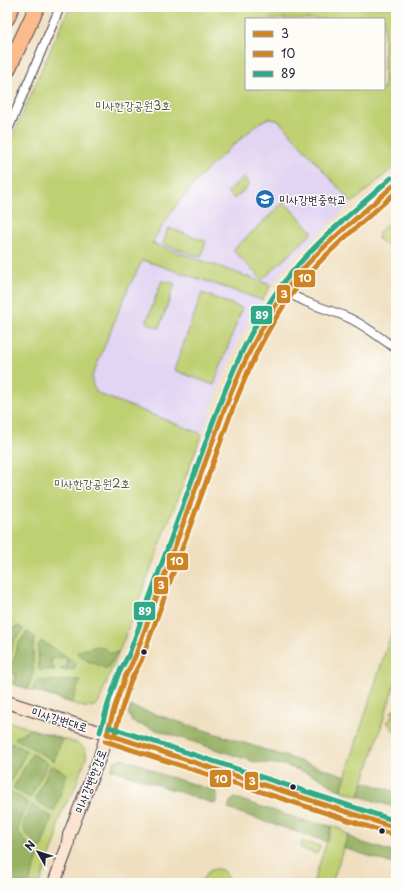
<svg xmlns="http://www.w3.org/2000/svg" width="403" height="890" font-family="'Playpen Sans','Poor Story',sans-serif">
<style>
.built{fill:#e2d4f3}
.green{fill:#bfd073;stroke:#707957;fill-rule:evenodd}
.forest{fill:#97b265;stroke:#5c6a50}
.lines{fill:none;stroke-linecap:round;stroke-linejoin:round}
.street-casing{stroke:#413e4f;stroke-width:10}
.secondary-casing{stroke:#413e4f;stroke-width:14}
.highway-casing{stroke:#413e4f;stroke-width:17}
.street{stroke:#fff;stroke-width:8}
.secondary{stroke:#fde4d1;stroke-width:12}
.highway{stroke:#fbbb8c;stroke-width:15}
.bus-1-casing{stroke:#fdfcf7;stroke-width:8}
.bus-2-casing{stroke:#fdfcf7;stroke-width:8}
.bus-3-casing{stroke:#fdfcf7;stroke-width:8}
.bus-1{stroke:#ce8422;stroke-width:5}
.bus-2{stroke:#ce8422;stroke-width:5}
.bus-3{stroke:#30aa86;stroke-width:5}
.bus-dot{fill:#22223b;stroke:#fdfcf7;stroke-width:1.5}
.labels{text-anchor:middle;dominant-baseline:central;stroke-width:3;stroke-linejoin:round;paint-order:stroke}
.park-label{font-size:12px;fill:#51564c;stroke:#fdfcf7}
.poi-label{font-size:12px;fill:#22223b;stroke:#fdfcf7;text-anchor:start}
.street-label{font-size:12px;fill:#22223b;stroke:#fdfcf7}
.line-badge{stroke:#fdfcf7;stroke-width:1.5}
.badge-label{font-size:11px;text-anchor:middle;font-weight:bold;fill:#fff}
</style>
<rect width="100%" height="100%" fill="#fdfcf7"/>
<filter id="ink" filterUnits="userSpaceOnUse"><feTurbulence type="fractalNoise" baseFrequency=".025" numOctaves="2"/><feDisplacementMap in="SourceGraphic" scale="8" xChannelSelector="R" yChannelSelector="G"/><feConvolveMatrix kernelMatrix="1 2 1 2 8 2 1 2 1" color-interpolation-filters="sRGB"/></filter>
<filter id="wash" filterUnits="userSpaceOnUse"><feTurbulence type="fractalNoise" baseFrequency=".012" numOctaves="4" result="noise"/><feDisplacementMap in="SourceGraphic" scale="16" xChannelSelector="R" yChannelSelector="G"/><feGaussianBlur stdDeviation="0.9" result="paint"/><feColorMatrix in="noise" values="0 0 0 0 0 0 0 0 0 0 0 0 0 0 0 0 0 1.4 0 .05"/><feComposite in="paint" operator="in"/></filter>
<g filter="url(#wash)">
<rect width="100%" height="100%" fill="#efdfbf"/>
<!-- built -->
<g class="built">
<polygon points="269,118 279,121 352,203 305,247 289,264 271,285 152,243 167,219 185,195 205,172 259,123"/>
<polygon points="142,260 262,300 236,344 202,434 99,394 96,391 93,386 92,377 128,288"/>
</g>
<!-- green -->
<g class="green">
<path d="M 70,7 L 396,7 L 396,165 L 352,203 L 279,121 L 269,118 L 259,123 C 241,139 222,154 206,171 C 184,192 167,218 152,243 L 271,285 L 262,300 L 143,260 L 128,288 L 92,377 C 92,385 94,389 99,394 L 202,434 L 121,647 L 110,673 L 99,702 L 94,706 L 87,708 L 7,682 L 7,149 L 53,44 ZM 246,19 L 384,19 L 384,89 L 246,89 Z"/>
<polygon points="244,177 250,185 234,199 227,192"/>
<polygon points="284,202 313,232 262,280 233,250"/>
<path d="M 396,216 L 396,230 C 392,234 391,240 387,244 C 383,244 381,242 378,239 L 379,232 Z"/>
<polygon points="168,228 206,241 201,257 163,244"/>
<polygon points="162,280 175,284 159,328 146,323"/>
<polygon points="202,293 242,308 214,385 174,370"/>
<polygon points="396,618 396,680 359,796 341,790"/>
<polygon points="396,710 396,731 394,731 387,722 391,718 392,711"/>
<path d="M 7,721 L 79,744 C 85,748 87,751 86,758 L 72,795 L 65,805 L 58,822 L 57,837 L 40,883 L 7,883 Z"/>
<polygon points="332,826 340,829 348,835 332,883 313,883"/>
<polygon points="302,841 320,846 317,854 300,848"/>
<path d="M 216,869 C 225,869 227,875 229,883 L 199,883 L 210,870 Z"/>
</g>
<!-- forest -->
<g class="forest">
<path d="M 19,626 L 24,630 C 20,634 15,638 13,643 C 11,650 11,656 7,662 L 7,630 Z"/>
<polygon points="27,632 36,638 33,645 33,671 28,689 13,684 16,674 7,671 14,660 18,644"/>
<polygon points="41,641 76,663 74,669 61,670 61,668 67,667 66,657 54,658 54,659 51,659 51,667 53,667 53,668 55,668 55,670 39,670 38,647"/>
<polygon points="98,646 102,647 110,653 119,652 117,656 115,656 107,669 92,662 91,663 77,653 78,651"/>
<polygon points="80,680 72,703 33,690 36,682 39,681"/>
<polygon points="130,706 346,776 341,790 337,789 316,776 284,765 255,762 132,722 128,712"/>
<polygon points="30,729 62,739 54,761 15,738"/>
<polygon points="11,742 27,751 8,786 7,786 7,746"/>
<polygon points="32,754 48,763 30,798 13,788"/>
<polygon points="121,758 142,765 157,773 215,791 218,797 215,804 111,769 114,762"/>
<polygon points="51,765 67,774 54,812 35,800"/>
<polygon points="364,782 396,792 396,808 359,796"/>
<path d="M 11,792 L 29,803 C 25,810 19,819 18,827 C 17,836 33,848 39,854 L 29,883 L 17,883 L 7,872 L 7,848 L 11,843 L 7,840 L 7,799 Z"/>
<polygon points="235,798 308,822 332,826 327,842 228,809 230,802"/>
<path d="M 32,805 L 52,817 L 41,848 C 36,843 22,833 23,826 C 23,821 30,811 32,805 Z"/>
<polygon points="348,835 360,842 396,853 396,865 344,848"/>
</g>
</g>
<g filter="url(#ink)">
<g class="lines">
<defs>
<g id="street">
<polyline points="7,132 60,7"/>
<path d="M 286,291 C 306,305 327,308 349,318 C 366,326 381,338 396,349"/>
</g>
<g id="secondary">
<polyline points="7,702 341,811"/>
<polyline points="347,813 396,828"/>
<path d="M 54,883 L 67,848 L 69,835 L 99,759 L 125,677 L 135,657 C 160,588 185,519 210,450 C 228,401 244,351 274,308 C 284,293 295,278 307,265 C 334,236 367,210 396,183"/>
</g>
<g id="highway">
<polyline points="7,18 12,7"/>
<polyline points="7,71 37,7"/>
</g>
</defs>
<!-- street casing -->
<use href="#street" class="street-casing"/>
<!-- secondary casing -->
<use href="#secondary" class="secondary-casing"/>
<!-- highway casing -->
<use href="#highway" class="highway-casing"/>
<!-- street -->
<use href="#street" class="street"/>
<!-- secondary -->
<use href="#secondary" class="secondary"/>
<!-- highway -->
<use href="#highway" class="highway"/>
<defs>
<g id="bus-1">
<path d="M 107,734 L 115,706 L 125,677 L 135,657 L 223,413 C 243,362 266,312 302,270 C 330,238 365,212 396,183"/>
<polyline points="107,734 396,828"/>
</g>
<g id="bus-2">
<path d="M 114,736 L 122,708 L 131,680 L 142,659 L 230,416 C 250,363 273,312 311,271 C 337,242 368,218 396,192"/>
<polyline points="105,741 394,835"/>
</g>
<g id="bus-3">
<polyline points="109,727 396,821"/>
<path d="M 100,732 L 108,704 L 118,675 L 129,654 L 217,411 C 237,358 260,308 298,265 C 326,233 360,206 391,178"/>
</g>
</defs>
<!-- bus-1 casing -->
<use href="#bus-1" class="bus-1-casing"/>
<!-- bus-2 casing -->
<use href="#bus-2" class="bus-2-casing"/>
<!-- bus-3 casing -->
<use href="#bus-3" class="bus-3-casing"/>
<!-- bus-1 -->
<use href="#bus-1" class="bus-1"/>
<!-- bus-2 -->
<use href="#bus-2" class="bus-2"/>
<!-- bus-3 -->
<use href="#bus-3" class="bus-3"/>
</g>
</g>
<!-- icons -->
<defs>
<symbol id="school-disc" viewBox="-11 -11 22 22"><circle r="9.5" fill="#1f6fb2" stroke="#fdfcf7"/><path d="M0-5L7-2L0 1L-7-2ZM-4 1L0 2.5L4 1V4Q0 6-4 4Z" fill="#fff"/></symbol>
</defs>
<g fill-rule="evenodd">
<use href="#school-disc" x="254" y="188" width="22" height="22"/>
</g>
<!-- markers -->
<g class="bus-dot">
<circle cx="144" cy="652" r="3.5"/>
<circle cx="293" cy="787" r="3.5"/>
<circle cx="382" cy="831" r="3.5"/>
</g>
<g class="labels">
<!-- park labels -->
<g class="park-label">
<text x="133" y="105">미사한강공원3호</text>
<text x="92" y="483">미사한강공원2호</text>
</g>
<!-- poi labels -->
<g class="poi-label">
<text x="279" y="199">미사강변중학교</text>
</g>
<!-- street labels -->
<g class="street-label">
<text transform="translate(60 719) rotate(17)">미사강변대로</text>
<text transform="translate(90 781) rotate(-69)">미사강변한강로</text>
</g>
</g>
<g class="line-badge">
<rect x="293" y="269" width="23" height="19" rx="4" fill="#ce8422"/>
<rect x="276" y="284" width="15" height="20" rx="4" fill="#ce8422"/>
<rect x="250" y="305" width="23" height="20" rx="4" fill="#30aa86"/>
<rect x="166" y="552" width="23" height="19" rx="4" fill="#ce8422"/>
<rect x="153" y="576" width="16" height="19" rx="4" fill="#ce8422"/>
<rect x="133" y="601" width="23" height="20" rx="4" fill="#30aa86"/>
<rect x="209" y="769" width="23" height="19" rx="4" fill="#ce8422"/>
<rect x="244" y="771" width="15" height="20" rx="4" fill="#ce8422"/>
</g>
<g class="badge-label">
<text x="305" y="282">10</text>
<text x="284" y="298">3</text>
<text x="262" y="319">89</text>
<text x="177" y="565">10</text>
<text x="161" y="589">3</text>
<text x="145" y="615">89</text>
<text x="221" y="783">10</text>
<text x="252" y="785">3</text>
</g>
<!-- margin -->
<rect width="403" height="890" fill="none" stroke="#fdfcf7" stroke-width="24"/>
<!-- legend -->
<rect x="245" y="18" width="140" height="72" fill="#fdfcf7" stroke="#a5a5ac"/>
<rect x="253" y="31" width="20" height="6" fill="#ce8422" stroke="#a5a5ac"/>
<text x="281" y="38" font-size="12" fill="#22223b">3</text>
<rect x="253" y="51" width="20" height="6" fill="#ce8422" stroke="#a5a5ac"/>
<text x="281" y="58" font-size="12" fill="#22223b">10</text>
<rect x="253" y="71" width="20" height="6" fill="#30aa86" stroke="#a5a5ac"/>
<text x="281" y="78" font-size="12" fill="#22223b">89</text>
<!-- north arrow -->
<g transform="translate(38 852) rotate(309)" stroke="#fdfcf7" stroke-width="3" paint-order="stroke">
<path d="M0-3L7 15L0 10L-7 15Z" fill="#22223b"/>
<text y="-6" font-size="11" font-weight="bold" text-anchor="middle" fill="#22223b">N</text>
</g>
</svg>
